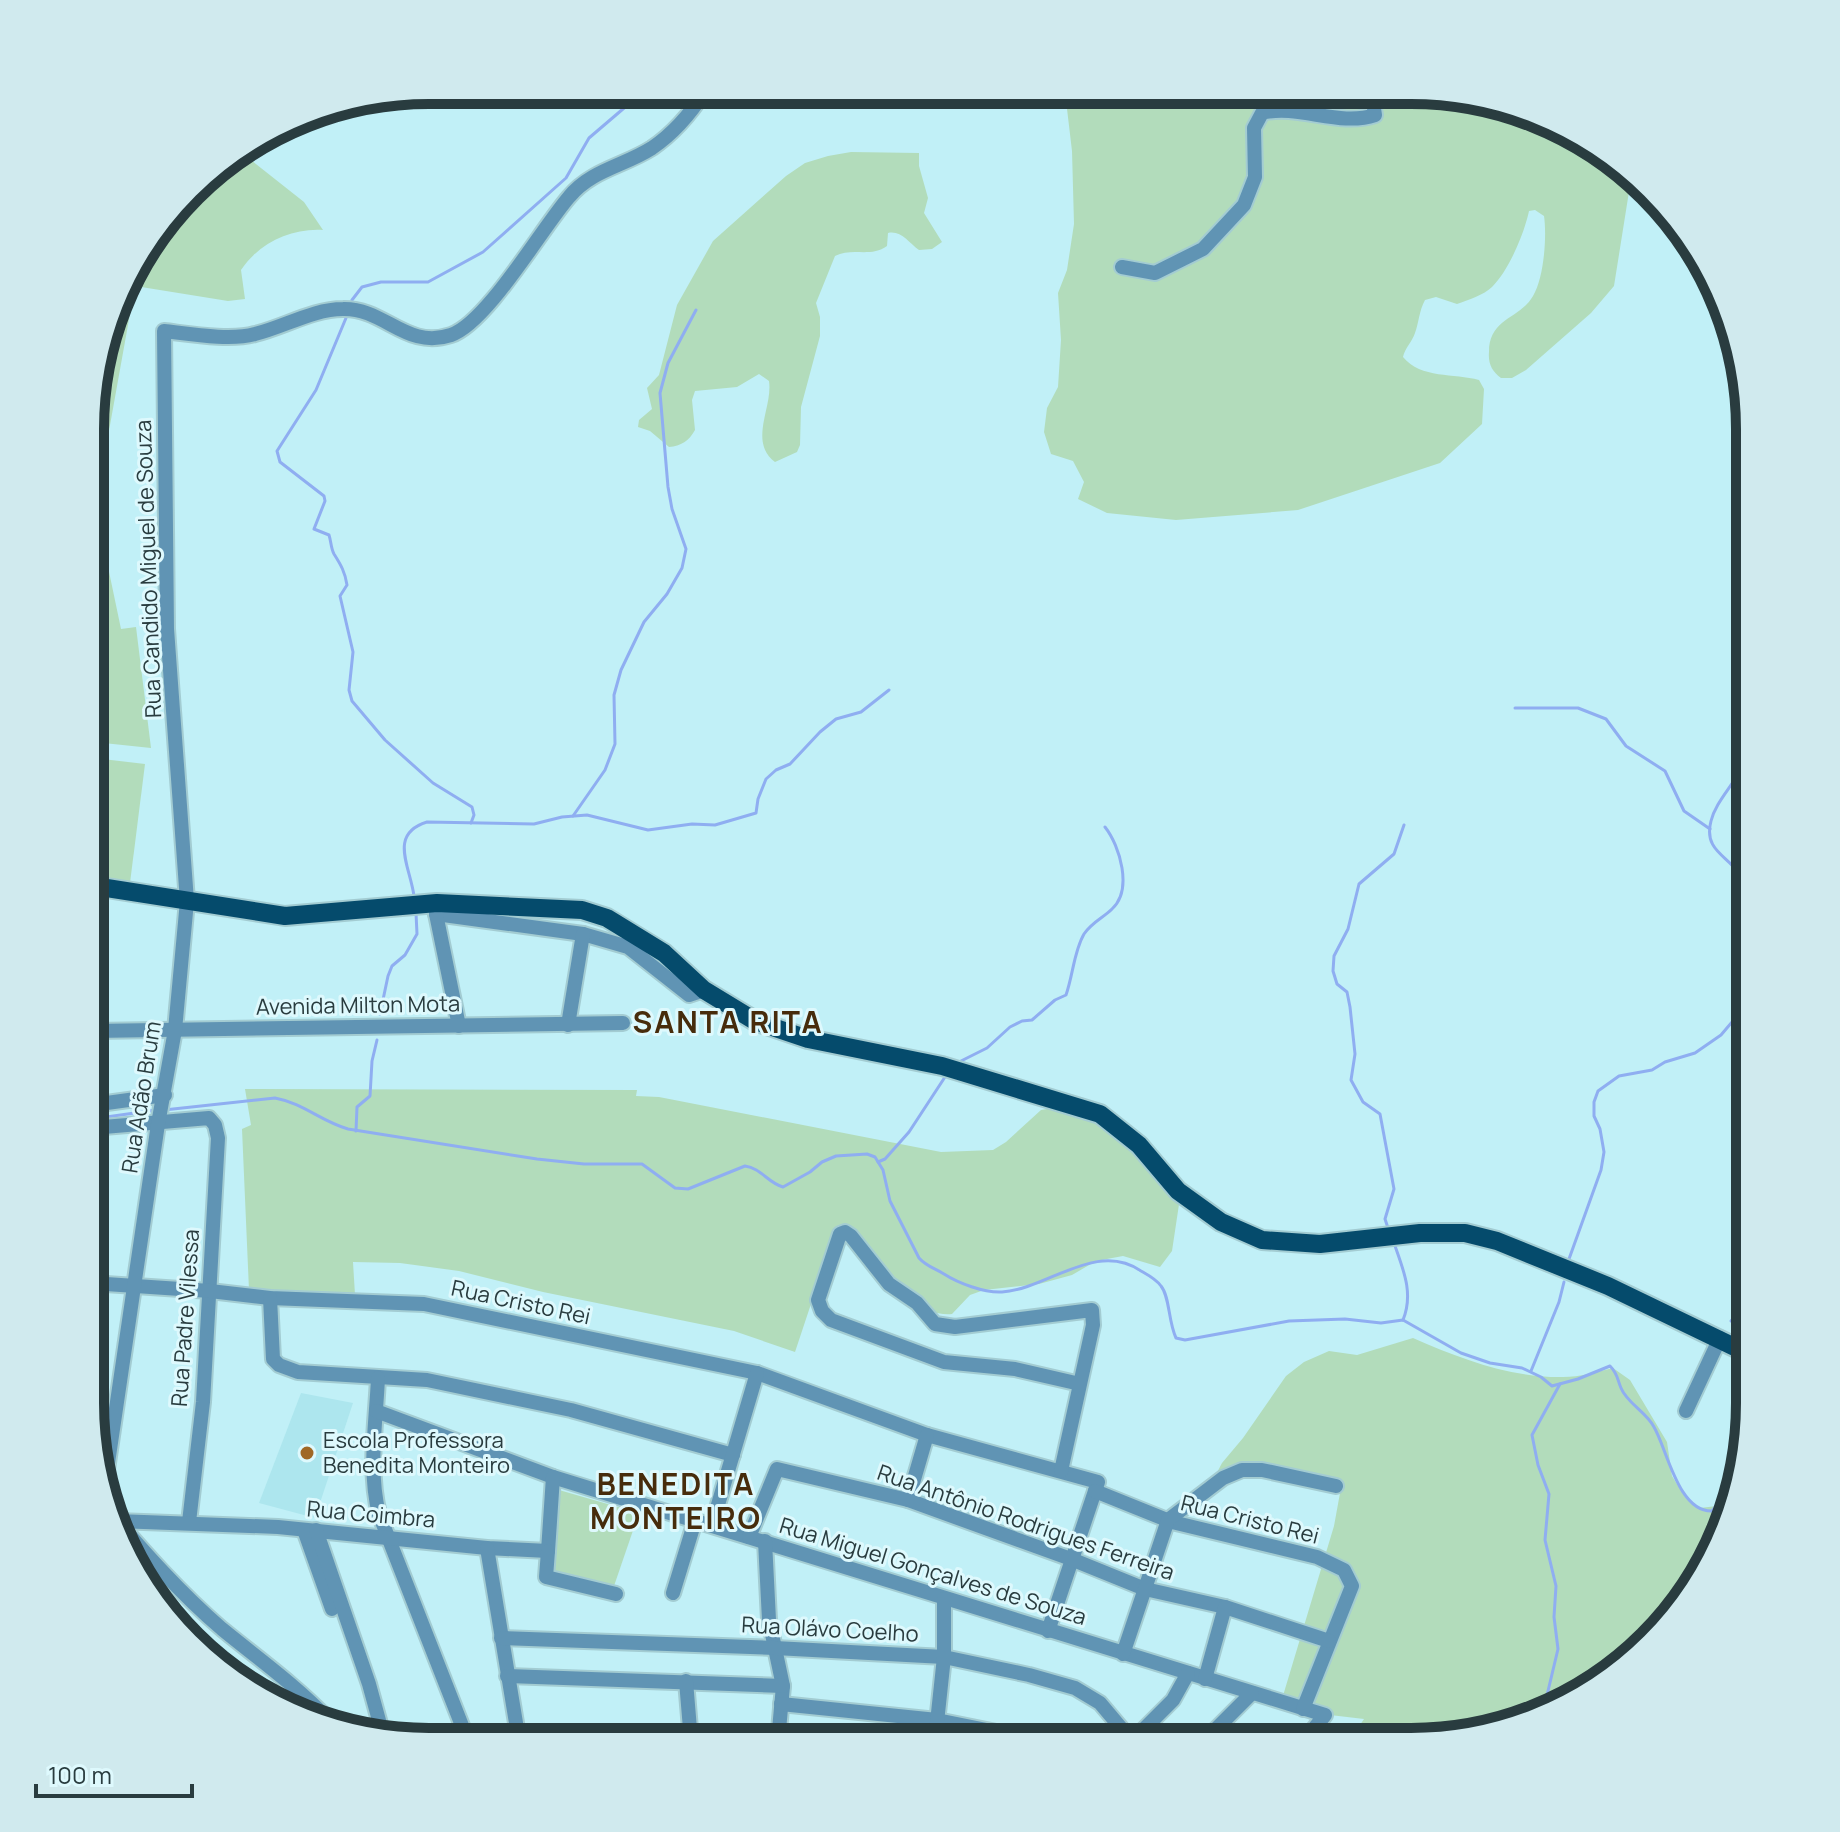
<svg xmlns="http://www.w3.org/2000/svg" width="1840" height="1832" font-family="Manrope,sans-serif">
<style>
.built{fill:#ade6ee}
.green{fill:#b2dcbb}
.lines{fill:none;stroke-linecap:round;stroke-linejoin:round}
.stream{stroke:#8faef1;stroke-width:3}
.minor-casing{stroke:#a3ccd2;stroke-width:18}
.major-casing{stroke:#a3ccd2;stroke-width:22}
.minor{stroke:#6094b4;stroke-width:14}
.major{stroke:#054b6c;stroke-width:18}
.poi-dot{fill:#a06825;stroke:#def9fd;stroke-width:3}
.labels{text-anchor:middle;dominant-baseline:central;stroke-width:6;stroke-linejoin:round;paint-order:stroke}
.street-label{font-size:22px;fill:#293c3f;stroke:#def9fd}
.poi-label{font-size:22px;fill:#293c3f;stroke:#def9fd;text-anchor:start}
.district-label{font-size:30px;font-weight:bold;letter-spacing:2px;fill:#472c0c;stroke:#def9fd}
.rim{fill:none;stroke:#293c3f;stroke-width:10}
</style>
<rect width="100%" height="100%" fill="#c1f0f7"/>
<!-- built -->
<polygon class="built" points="301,1393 353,1403 315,1518 259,1503"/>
<!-- green -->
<g class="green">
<path d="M 1065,92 L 1455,93 L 1581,136 L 1631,179 L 1614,286 L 1591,313 L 1526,370 L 1512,378 L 1501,378 C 1492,371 1488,364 1489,352 C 1489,318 1520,319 1533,296 C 1544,278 1547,236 1544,216 L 1535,210 L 1529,211 C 1524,234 1509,270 1492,287 C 1484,295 1468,300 1457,304 L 1436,297 L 1425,300 C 1419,311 1419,322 1415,333 C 1412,342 1405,348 1403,357 C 1421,379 1454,373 1479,380 L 1484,389 L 1482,424 L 1440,463 L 1298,510 L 1176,520 L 1107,513 L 1078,499 L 1084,482 L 1073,461 L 1051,454 L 1044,432 L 1047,408 L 1058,387 L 1061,340 L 1058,293 L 1067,270 L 1074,224 L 1072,151 Z"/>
<path d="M 851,152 L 919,153 L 919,166 L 928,198 L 924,213 L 942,242 L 932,249 L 919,250 C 909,243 901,230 888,233 L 887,246 C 871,258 852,247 835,256 L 816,303 L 820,317 L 820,336 L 801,407 L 800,445 L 797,452 L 775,462 C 748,441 773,408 769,381 L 759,374 L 737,387 L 695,391 L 692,400 L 695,430 C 689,441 681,446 669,447 L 650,431 L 638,427 L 639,420 L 652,409 L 647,388 L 659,375 L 677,305 L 713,241 L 786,176 L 805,163 L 828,156 Z"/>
<path d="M 242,153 L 304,202 L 323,230 C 291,228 259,243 241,270 L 245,299 L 228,301 L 135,286 L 96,503 L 96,363 L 136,259 L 206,174 Z"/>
<polygon points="96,519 98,519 121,629 136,627 151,748 94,742"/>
<polygon points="94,758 145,764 130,883 94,878"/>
<path d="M 245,1089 L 637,1090 L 636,1096 L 659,1097 L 941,1152 L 993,1150 L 1006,1142 L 1041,1110 L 1059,1107 L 1098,1118 L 1181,1191 L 1172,1251 L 1160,1267 L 1123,1256 L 1096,1261 L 1072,1275 L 1039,1284 L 984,1290 L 970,1295 L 952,1314 C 910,1318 871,1260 847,1230 L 818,1283 L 795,1352 L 734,1331 L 543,1292 L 459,1271 L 400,1263 L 353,1262 L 355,1295 L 249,1290 L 242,1129 L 251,1125 Z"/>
<path d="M 1413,1338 C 1461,1359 1511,1378 1563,1377 C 1580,1377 1597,1372 1613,1368 L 1630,1380 L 1667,1442 L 1672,1476 L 1685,1497 L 1700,1508 L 1725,1505 L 1705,1572 L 1617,1672 L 1521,1724 L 1433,1741 L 1349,1741 L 1364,1719 L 1279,1709 L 1334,1526 L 1342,1482 L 1250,1475 L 1213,1488 L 1211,1484 L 1222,1463 L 1243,1438 L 1286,1376 L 1304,1362 L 1329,1351 L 1357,1355 Z"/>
<polygon points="559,1490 639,1513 614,1586 552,1571"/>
</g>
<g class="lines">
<!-- stream -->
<g class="stream">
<polyline points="352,300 362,287 381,282 428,282 483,252 566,178 589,138 644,91"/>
<path d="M 346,318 L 316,390 L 277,451 L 280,462 L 324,496 L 325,501 L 314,529 L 329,535 C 331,541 331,549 334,554 C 341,565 345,572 347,585 L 340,596 L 353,652 L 349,690 L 352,701 L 385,740 L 433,783 L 472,807 L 474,815 L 471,823"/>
<path d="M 1749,697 C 1743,720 1750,744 1742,766 C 1734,785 1716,801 1711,821 C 1703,851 1729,856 1739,874 C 1744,885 1744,898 1749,910"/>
<polyline points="1515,708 1578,708 1606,719 1626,746 1665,771 1684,811 1710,829"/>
<polyline points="573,816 605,770 615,744 614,695 621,670 644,622 667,594 682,568 686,549 672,509 668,487 660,393 668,363 696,310"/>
<path d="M 414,896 C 410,866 388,834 427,822 L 534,824 L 562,817 L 587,815 L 648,830 L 692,824 L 715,825 L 756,813 L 758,799 L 766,779 L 776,770 L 790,764 L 820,732 L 836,719 L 861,712 L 889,690"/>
<polyline points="380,1014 388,976 392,966 405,955 417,934 416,913"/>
<path d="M 959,1062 L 987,1048 L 1010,1027 L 1022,1021 L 1032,1020 L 1055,1000 L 1066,995 C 1073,975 1074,951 1084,934 C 1092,922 1103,918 1112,909 C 1133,890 1120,846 1105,827"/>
<path d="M 164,1110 L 275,1098 C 303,1103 322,1122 348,1129 L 537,1159 L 584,1164 L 642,1164 L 675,1188 L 688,1189 L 745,1166 C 761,1168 768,1183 783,1187 L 810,1172 L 822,1162 L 836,1156 L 867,1154 L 875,1157 L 883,1170 L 890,1201 L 919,1258 C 926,1266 934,1268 944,1274 C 958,1283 984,1293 1002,1292 C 1048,1289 1096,1240 1141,1271 C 1148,1275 1156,1279 1161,1286 C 1170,1297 1168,1321 1176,1338 L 1185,1340 L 1289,1321 L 1345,1319 L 1381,1323 L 1403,1320 L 1461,1353 L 1490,1363 L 1522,1368 L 1541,1377 L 1552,1386 L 1578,1379 L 1610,1366 C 1618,1374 1617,1379 1621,1388 C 1627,1403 1646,1412 1654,1427 C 1667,1449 1678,1512 1712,1511 L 1730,1489"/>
<polyline points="92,1119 156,1110"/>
<polyline points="356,1131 357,1107 370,1096 372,1061 377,1040"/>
<polyline points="878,1162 885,1159 909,1132 945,1077"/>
<polyline points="1388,1228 1385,1219 1394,1189 1380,1114 1363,1102 1351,1080 1355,1054 1350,1007 1347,992 1337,984 1333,971 1334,956 1348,929 1359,884 1394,854 1404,825"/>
<path d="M 1394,1243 C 1403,1269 1414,1293 1403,1320"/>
<polyline points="1569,1259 1601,1170 1604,1152 1600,1129 1594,1116 1594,1102 1598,1091 1619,1076 1652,1070 1665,1062 1695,1053 1721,1035 1749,1002"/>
<polyline points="1731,1321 1749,1300"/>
<polyline points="1531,1371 1559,1302 1564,1282"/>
<polyline points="1543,1712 1558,1649 1554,1617 1556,1586 1545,1540 1549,1494 1538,1465 1532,1435 1560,1384"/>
</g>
<defs>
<g id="minor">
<path d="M 1122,267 L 1155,273 L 1203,249 L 1244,205 L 1255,177 L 1254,128 L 1262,113 C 1299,104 1339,127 1375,115 L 1373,102 L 1362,93"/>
<polyline points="437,903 436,914 583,934 628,947 689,995 704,990"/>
<polyline points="436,914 459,1026"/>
<polyline points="568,1025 583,934"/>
<polyline points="93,1031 623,1023"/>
<polyline points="92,1105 165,1095"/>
<polyline points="92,1128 209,1118 215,1125 218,1138 203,1402 189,1522"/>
<polyline points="91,1283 210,1291 270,1298 424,1304 757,1373 927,1435 1098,1482 1048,1631"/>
<polyline points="270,1298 273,1359 279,1365 298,1372 427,1380 571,1410 733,1455"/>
<path d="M 378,1378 C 376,1423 368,1470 379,1514 L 468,1741"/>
<polyline points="376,1411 553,1477 1325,1715 1304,1741"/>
<polyline points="1686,1411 1720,1338"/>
<polyline points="1061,1471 1093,1325 1092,1310 955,1327 935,1324 917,1303 889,1284 851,1236 845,1232 840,1234 818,1300 822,1311 831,1320 944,1362 1015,1369 1080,1384"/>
<path d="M 104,1490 L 158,1124 L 175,1030 L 187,901 L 167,629 L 164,331 C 190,334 231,341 255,334 C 284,327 313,309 343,309 C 385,308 406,350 451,335 C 487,323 542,228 569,197 C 591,170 624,166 652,148 C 674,133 691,113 705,91"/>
<polyline points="1095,1491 1172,1522 1317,1557 1344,1570 1352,1586 1303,1709"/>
<polyline points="908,1500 927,1435"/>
<path d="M 108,1510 C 143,1551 180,1593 222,1629 C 260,1660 294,1684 329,1720"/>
<polyline points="117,1521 278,1527 487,1548 548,1551 553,1477"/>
<polyline points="712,1525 757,1373"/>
<polyline points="304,1530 332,1609"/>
<polyline points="316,1530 369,1684 383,1735"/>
<polyline points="749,1537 777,1469 908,1500 1071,1559 1145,1589 1225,1607 1329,1641"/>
<polyline points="765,1541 769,1620 783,1686 778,1741"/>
<polyline points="487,1548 519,1741"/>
<polyline points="548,1551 546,1577 616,1594"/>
<polyline points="673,1593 695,1521"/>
<polyline points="501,1638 775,1648 944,1657 1029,1675 1075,1688 1100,1703 1132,1741"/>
<polyline points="1123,1654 1168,1520 1223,1478 1242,1470 1262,1470 1336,1486"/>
<polyline points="507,1676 783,1686"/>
<polyline points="1205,1679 1225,1607"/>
<polyline points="686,1681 691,1741"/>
<polyline points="781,1704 937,1720 1041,1741"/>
<polyline points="935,1741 944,1657 944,1599"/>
<polyline points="1132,1741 1173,1700 1188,1673"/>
<polyline points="1204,1741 1252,1693"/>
</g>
<polyline id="major" points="94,886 285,916 437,903 582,910 607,918 664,953 704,990 755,1021 808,1039 942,1066 1100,1114 1139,1145 1178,1191 1221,1222 1262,1240 1320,1244 1420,1233 1465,1233 1497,1241 1608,1286 1749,1354"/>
</defs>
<!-- minor casing -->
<use href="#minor" class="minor-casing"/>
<!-- major casing -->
<use href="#major" class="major-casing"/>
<!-- minor -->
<use href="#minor" class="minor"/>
<!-- major -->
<use href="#major" class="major"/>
</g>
<!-- markers -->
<circle class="poi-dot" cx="307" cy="1453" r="8"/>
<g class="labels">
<!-- street labels -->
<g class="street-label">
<text transform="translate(148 569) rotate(-92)">Rua Candido Miguel de Souza</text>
<text transform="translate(358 1005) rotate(-1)">Avenida Milton Mota</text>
<text transform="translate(141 1097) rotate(-81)">Rua Adão Brum</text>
<text transform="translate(521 1302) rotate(12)">Rua Cristo Rei</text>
<text transform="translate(185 1318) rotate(-86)">Rua Padre Vilessa</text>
<text transform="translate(371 1514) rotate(5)">Rua Coimbra</text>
<text transform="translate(1250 1519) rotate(14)">Rua Cristo Rei</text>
<text transform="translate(1026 1522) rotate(19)">Rua Antônio Rodrigues Ferreira</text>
<text transform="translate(933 1571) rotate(17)">Rua Miguel Gonçalves de Souza</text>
<text transform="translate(830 1629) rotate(3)">Rua Olávo Coelho</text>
</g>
<!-- poi labels -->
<g class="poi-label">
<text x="323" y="1440">Escola Professora<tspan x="323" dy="25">Benedita Monteiro</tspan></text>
</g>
<!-- district labels -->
<g class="district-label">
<text x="728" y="1021">SANTA RITA</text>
<text x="676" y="1483">BENEDITA<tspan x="676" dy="34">MONTEIRO</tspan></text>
</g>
</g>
<!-- crop -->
<path d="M0 0H1840V1832H0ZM429 104H1411A325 325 0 0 1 1736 429V1403A325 325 0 0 1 1411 1728H429A325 325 0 0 1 104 1403V429A325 325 0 0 1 429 104Z" fill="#d0eaee" fill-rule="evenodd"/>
<path class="rim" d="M429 104H1411A325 325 0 0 1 1736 429V1403A325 325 0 0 1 1411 1728H429A325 325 0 0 1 104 1403V429A325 325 0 0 1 429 104Z"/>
<!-- scale -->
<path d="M36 1784v12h156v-12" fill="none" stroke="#293c3f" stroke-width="4"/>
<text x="48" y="1784" font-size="24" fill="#293c3f" stroke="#def9fd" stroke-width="6" paint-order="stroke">100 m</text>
</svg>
